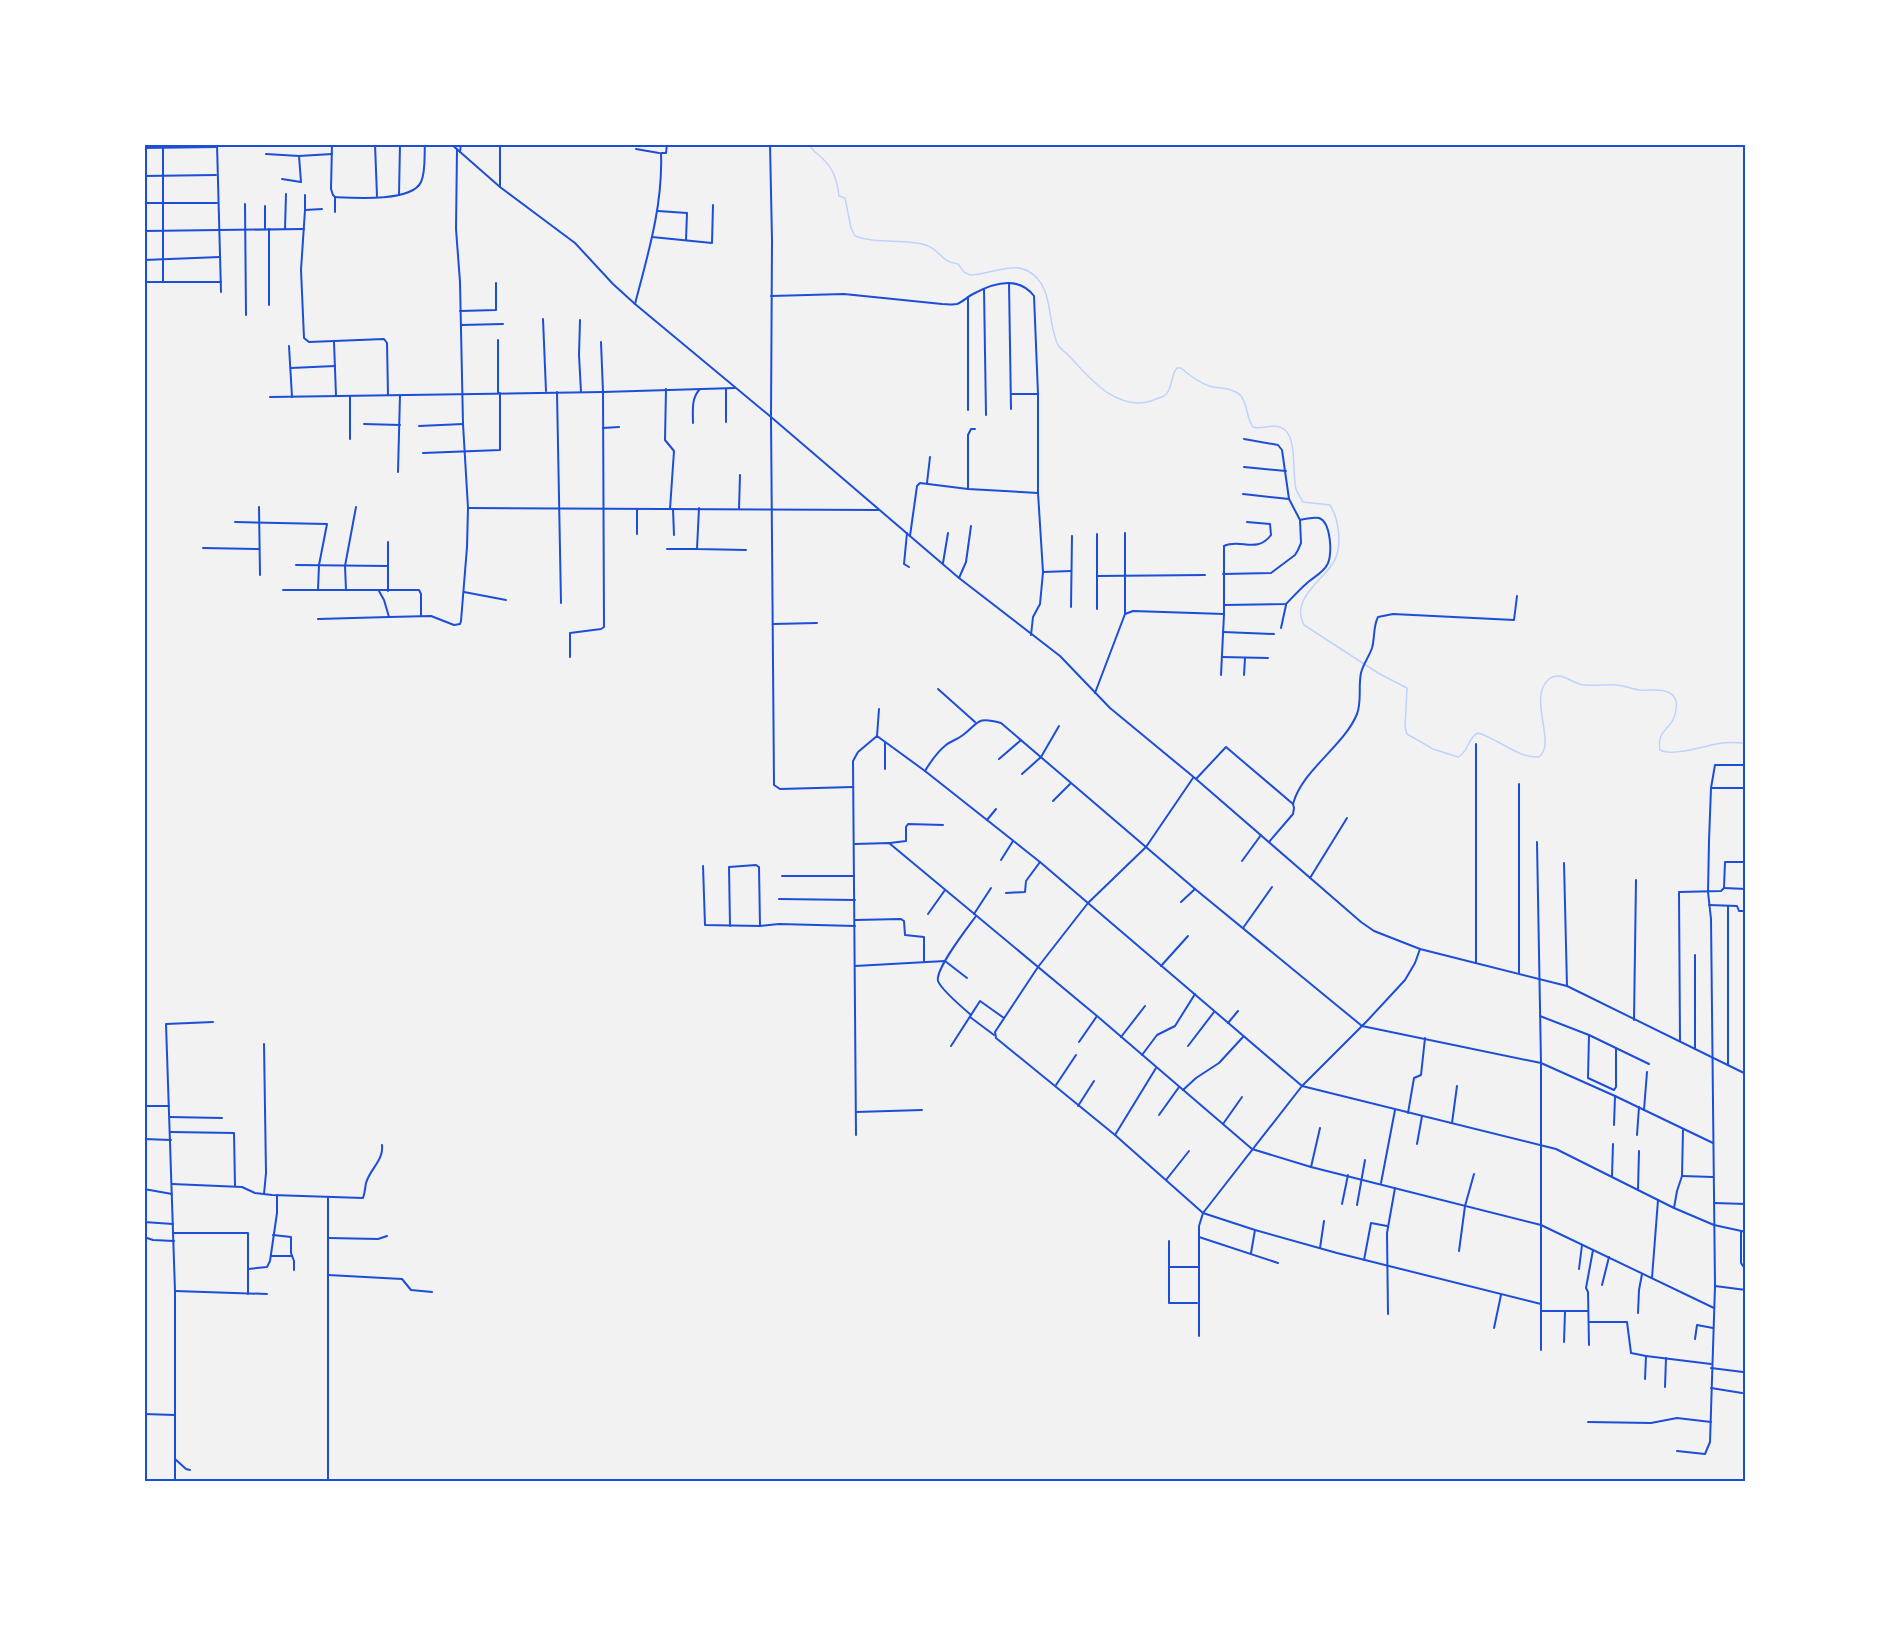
<svg xmlns="http://www.w3.org/2000/svg" width="1890" height="1625" font-family="'PT Serif',serif">
<style>
.lines{fill:none;stroke-linecap:round;stroke-linejoin:round}
.stream{stroke:#bfd3fe;stroke-width:1.5}
.minor{stroke:#1d4ed8;stroke-width:2}
.tertiary{stroke:#1d4ed8;stroke-width:2}
.neatline{fill:none;stroke:#1d4ed8;stroke-width:2}
</style>
<rect width="100%" height="100%" fill="#f2f2f2"/>
<g class="lines">
<!-- stream -->
<path class="stream" d="M 809,144 C 811,150 817,153 822,158 C 834,169 837,181 839,196 L 845,198 L 851,228 L 855,236 C 878,245 903,238 926,245 C 940,250 941,262 958,264 L 964,272 L 970,275 C 986,275 1013,262 1028,271 C 1055,286 1046,321 1058,345 C 1061,350 1067,353 1071,358 C 1091,380 1117,411 1151,401 C 1155,399 1160,398 1164,396 C 1173,390 1170,376 1177,368 L 1181,368 C 1189,375 1198,382 1209,386 C 1219,389 1233,387 1241,396 C 1248,405 1246,418 1253,427 C 1263,431 1275,421 1285,430 C 1297,440 1292,474 1296,489 C 1298,494 1301,498 1303,502 L 1330,505 C 1339,519 1343,548 1333,563 C 1321,582 1290,600 1304,625 L 1378,673 L 1407,688 L 1405,727 L 1407,734 L 1433,749 L 1458,757 C 1469,752 1467,738 1478,733 C 1499,739 1517,758 1539,757 C 1557,743 1527,697 1549,679 C 1559,671 1570,681 1579,684 C 1591,687 1605,684 1616,685 C 1624,685 1631,689 1639,690 C 1650,691 1672,686 1676,701 C 1677,703 1676,707 1676,710 C 1673,731 1656,728 1660,750 C 1674,757 1706,745 1722,743 C 1730,742 1738,743 1746,743"/>
<!-- minor -->
<g class="minor">
<polyline points="163,144 163,282"/>
<polyline points="217,144 221,292"/>
<polyline points="332,144 331,189 333,195 335,197 335,212"/>
<polyline points="375,144 377,196"/>
<polyline points="144,148 216,147"/>
<polyline points="636,149 659,153"/>
<polyline points="460,152 461,144"/>
<polyline points="266,154 299,156 332,154"/>
<polyline points="144,176 216,175"/>
<polyline points="282,179 301,182 299,156"/>
<polyline points="500,187 500,144"/>
<polyline points="305,195 305,210 301,270 304,338 309,342 384,339 387,343 388,395"/>
<polyline points="399,195 400,144"/>
<path d="M 335,197 C 354,198 412,202 421,182 C 426,171 424,156 425,144"/>
<polyline points="144,203 217,203"/>
<polyline points="245,204 246,315"/>
<polyline points="305,210 322,209"/>
<polyline points="658,211 687,213 686,240"/>
<polyline points="265,229 265,206"/>
<polyline points="285,229 286,194"/>
<polyline points="144,231 304,229"/>
<polyline points="652,237 712,243 713,205"/>
<polyline points="144,260 220,257"/>
<polyline points="144,282 221,282"/>
<polyline points="1009,283 1011,409"/>
<polyline points="984,289 986,415"/>
<path d="M 771,296 L 844,294 L 942,304 C 947,304 952,305 957,304 C 963,302 967,297 973,294 C 993,283 1018,275 1034,296 L 1038,394 L 1038,493 L 1043,572 L 1040,604 L 1033,617 L 1031,635"/>
<polyline points="968,297 968,410"/>
<path d="M 635,304 C 648,254 663,205 661,153 L 666,153 L 667,144"/>
<polyline points="269,305 269,229"/>
<polyline points="460,311 496,310 496,283"/>
<polyline points="543,319 546,391"/>
<polyline points="580,320 579,355 581,392"/>
<polyline points="461,325 503,324"/>
<polyline points="334,342 336,396"/>
<polyline points="289,346 292,397"/>
<polyline points="291,368 335,366"/>
<polyline points="666,389 665,440 674,451 670,509"/>
<polyline points="726,389 726,422"/>
<polyline points="557,392 561,603"/>
<polyline points="498,393 498,340"/>
<polyline points="1011,394 1038,394"/>
<polyline points="270,397 603,392 735,388"/>
<polyline points="771,418 774,785 780,789 853,787"/>
<path d="M 693,423 C 693,411 691,398 700,389"/>
<polyline points="364,424 400,425"/>
<polyline points="419,426 463,424"/>
<polyline points="603,428 619,427"/>
<polyline points="350,439 350,396"/>
<polyline points="423,453 500,450 500,393"/>
<polyline points="1244,467 1286,471"/>
<polyline points="398,472 400,395"/>
<polyline points="927,483 930,457"/>
<polyline points="968,489 968,435 971,429 975,429"/>
<polyline points="1243,494 1289,499"/>
<polyline points="259,507 260,575"/>
<polyline points="468,508 879,510"/>
<polyline points="699,508 697,549 746,550"/>
<polyline points="673,509 674,535"/>
<polyline points="739,509 740,475"/>
<polyline points="637,510 637,534"/>
<polyline points="235,522 327,524 319,565 318,590 419,590 421,594 421,616"/>
<polyline points="907,533 904,564 909,567"/>
<polyline points="1097,534 1097,609"/>
<polyline points="910,536 917,486 920,483 968,489 1038,493"/>
<polyline points="388,542 388,566"/>
<polyline points="203,548 259,549"/>
<polyline points="667,549 697,549"/>
<polyline points="943,563 948,533"/>
<polyline points="296,565 388,566 388,591"/>
<polyline points="1043,572 1071,571"/>
<polyline points="1223,574 1271,573 1295,555 1298,550 1301,543 1300,520 1289,499 1282,450 1278,445 1244,439"/>
<polyline points="1097,576 1205,575"/>
<polyline points="959,578 966,562 971,526"/>
<polyline points="283,590 318,590"/>
<polyline points="346,590 345,566 356,507"/>
<polyline points="379,591 384,600 389,617 431,616 454,625 460,624 461,621 467,547 468,508 463,424 460,282 456,229 457,149"/>
<polyline points="464,592 506,600"/>
<path d="M 1224,605 L 1224,546 C 1240,538 1257,554 1271,535 L 1270,524 L 1247,522"/>
<polyline points="1071,607 1072,536"/>
<path d="M 1125,614 L 1133,611 L 1224,614 L 1224,605 L 1286,604 C 1293,597 1299,590 1306,584 C 1312,578 1323,573 1327,565 C 1333,556 1331,522 1319,518 C 1313,517 1305,519 1300,520"/>
<polyline points="318,619 389,617"/>
<polyline points="773,624 817,623"/>
<polyline points="1281,628 1286,605"/>
<polyline points="1223,632 1274,634"/>
<polyline points="570,657 570,633 601,629 604,627 603,392 601,342"/>
<polyline points="1222,657 1268,658"/>
<polyline points="1221,675 1224,614"/>
<polyline points="1244,675 1245,658"/>
<polyline points="938,689 975,722"/>
<polyline points="1095,693 1125,614 1125,533"/>
<polyline points="877,736 879,709"/>
<polyline points="1476,744 1476,963"/>
<polyline points="999,759 1021,740"/>
<polyline points="885,769 885,743"/>
<path d="M 925,771 C 931,761 937,752 946,745 C 951,741 958,739 963,735 C 979,723 976,716 1001,723 L 1195,889 L 1362,1026 L 1541,1063 L 1615,1096 L 1713,1143"/>
<polyline points="1022,774 1041,757 1059,726"/>
<polyline points="1193,778 1146,847 1088,903 1070,926 1038,967 995,1032 996,1038 1115,1135 1203,1213 1255,1230 1337,1253 1541,1304"/>
<path d="M 1196,779 L 1226,747 L 1293,804 C 1302,770 1344,746 1357,714 C 1362,701 1358,687 1361,673 C 1363,664 1369,657 1372,648 C 1375,638 1373,626 1378,617 L 1393,614 L 1514,620 L 1517,596"/>
<polyline points="1519,784 1519,973"/>
<polyline points="1711,788 1746,788"/>
<polyline points="1053,801 1070,784"/>
<polyline points="987,820 996,809"/>
<polyline points="1269,842 1293,814 1294,808 1293,804"/>
<polyline points="1537,842 1541,1063 1541,1350"/>
<polyline points="890,843 906,841 906,827 908,824 943,825"/>
<polyline points="855,844 889,843 1097,1016 1252,1149 1311,1167 1541,1225 1714,1308"/>
<polyline points="1001,860 1013,841"/>
<polyline points="1242,861 1261,835"/>
<polyline points="1564,863 1567,986"/>
<polyline points="703,866 705,925 760,926 779,924 855,926"/>
<polyline points="782,876 854,876"/>
<polyline points="1310,878 1347,818"/>
<polyline points="1724,888 1746,889"/>
<polyline points="1006,893 1025,892 1026,881 1040,862"/>
<polyline points="779,899 855,900"/>
<polyline points="1181,902 1195,889"/>
<polyline points="1709,905 1737,906 1739,911 1746,911"/>
<polyline points="1728,906 1728,1065"/>
<polyline points="928,914 945,890"/>
<polyline points="974,914 991,888"/>
<polyline points="855,920 901,919 904,921 905,935 924,937 924,961"/>
<polyline points="730,926 729,867 756,865 759,867 760,926"/>
<polyline points="1243,928 1272,887"/>
<polyline points="1695,955 1695,1049"/>
<polyline points="855,966 945,961 967,978"/>
<polyline points="1161,966 1188,936"/>
<path d="M 971,1015 C 964,1009 941,989 938,981 C 935,969 968,927 976,916"/>
<polyline points="1540,1016 1589,1035 1649,1064"/>
<polyline points="970,1017 994,1035"/>
<polyline points="1634,1020 1636,880"/>
<polyline points="1228,1023 1238,1011"/>
<polyline points="1589,1035 1588,1078 1614,1090 1616,1087 1616,1049"/>
<polyline points="1121,1037 1145,1006"/>
<polyline points="1680,1041 1679,892 1721,891 1724,888 1725,862 1746,862"/>
<polyline points="1079,1042 1097,1016"/>
<polyline points="264,1044 266,1173 264,1194"/>
<polyline points="951,1046 980,1001 1004,1018"/>
<polyline points="1188,1046 1214,1012"/>
<polyline points="1142,1055 1157,1035 1175,1026 1195,994"/>
<polyline points="1056,1085 1076,1055"/>
<polyline points="1183,1090 1196,1078 1219,1063 1243,1037"/>
<polyline points="144,1106 169,1106"/>
<polyline points="1078,1106 1094,1081"/>
<polyline points="1644,1110 1647,1072"/>
<polyline points="856,1112 922,1110"/>
<polyline points="1408,1113 1414,1078 1421,1075 1425,1038"/>
<polyline points="1159,1115 1179,1087"/>
<polyline points="170,1117 222,1118"/>
<polyline points="1452,1123 1457,1086"/>
<polyline points="1223,1124 1242,1097"/>
<polyline points="1614,1125 1615,1096"/>
<polyline points="171,1132 234,1133 235,1186"/>
<polyline points="856,1135 853,761 858,752 877,736 925,771 1040,862 1302,1086 1556,1149 1674,1208 1714,1225 1746,1232"/>
<polyline points="1115,1135 1156,1068"/>
<polyline points="1637,1135 1639,1107"/>
<polyline points="144,1139 171,1140"/>
<polyline points="1417,1144 1422,1116"/>
<polyline points="1311,1167 1320,1128"/>
<polyline points="1612,1176 1613,1144"/>
<polyline points="1682,1176 1713,1177"/>
<polyline points="1166,1180 1189,1151"/>
<polyline points="1381,1183 1395,1110"/>
<path d="M 172,1184 L 242,1187 L 255,1193 L 272,1195 L 363,1198 C 365,1193 365,1188 366,1183 C 370,1169 384,1160 382,1145"/>
<polyline points="144,1189 172,1194"/>
<polyline points="1638,1190 1639,1151"/>
<polyline points="328,1197 328,1481"/>
<polyline points="1714,1203 1746,1204"/>
<polyline points="1342,1204 1348,1175"/>
<polyline points="1357,1205 1365,1160"/>
<polyline points="1674,1208 1677,1191 1682,1176 1683,1130"/>
<polyline points="144,1222 173,1224"/>
<polyline points="1741,1231 1741,1263 1743,1266 1746,1267"/>
<polyline points="173,1233 248,1233 248,1294"/>
<polyline points="273,1235 291,1237 291,1253 294,1261 294,1270"/>
<polyline points="144,1237 153,1240 174,1241"/>
<polyline points="1199,1237 1278,1263"/>
<polyline points="329,1238 378,1239 387,1236"/>
<polyline points="1169,1241 1169,1303 1197,1303"/>
<polyline points="1320,1248 1324,1221"/>
<polyline points="1459,1251 1465,1206 1474,1174"/>
<polyline points="1251,1253 1255,1230"/>
<polyline points="271,1256 292,1256"/>
<polyline points="1364,1260 1371,1223 1387,1226"/>
<polyline points="1170,1267 1199,1267"/>
<polyline points="248,1269 267,1267 270,1261 277,1213 277,1195"/>
<polyline points="1579,1269 1582,1245"/>
<polyline points="328,1275 402,1279 411,1290 432,1292"/>
<polyline points="1652,1278 1658,1200"/>
<polyline points="1602,1285 1609,1257"/>
<polyline points="1715,1286 1746,1290"/>
<polyline points="175,1291 267,1294"/>
<polyline points="1541,1311 1588,1311"/>
<polyline points="1638,1313 1639,1290 1642,1274"/>
<polyline points="1388,1314 1387,1233 1395,1188"/>
<polyline points="1589,1322 1627,1322 1631,1353 1646,1356"/>
<polyline points="1494,1328 1501,1295"/>
<polyline points="1199,1336 1199,1226 1203,1213 1302,1086 1367,1021 1405,980 1415,963 1420,949"/>
<polyline points="1695,1339 1697,1325 1713,1328"/>
<polyline points="1564,1342 1565,1311"/>
<polyline points="1589,1345 1588,1292 1586,1288 1593,1250"/>
<polyline points="1711,1368 1743,1372"/>
<polyline points="1645,1379 1646,1356 1711,1364"/>
<polyline points="1665,1387 1666,1358"/>
<polyline points="1711,1388 1742,1393"/>
<polyline points="144,1414 175,1415"/>
<polyline points="1588,1422 1651,1423 1677,1418 1711,1422"/>
<polyline points="1677,1451 1705,1454 1710,1442 1715,1286 1711,919 1708,892 1709,841 1711,788 1715,765 1746,765"/>
<polyline points="175,1459 186,1469 190,1470"/>
<polyline points="175,1481 175,1291 166,1024 213,1022"/>
</g>
<!-- tertiary -->
<g class="tertiary">
<polyline points="451,144 500,187 575,243 613,284 635,304 771,417 959,578 1060,656 1110,708 1196,779 1361,922 1374,931 1420,949 1567,986 1746,1074"/>
<polyline points="770,144 772,240 771,417"/>
</g>
</g>
<!-- border -->
<rect width="1890" height="1625" fill="none" stroke="#ffffff" stroke-width="291"/>
<rect x="146" y="146" width="1598" height="1334" class="neatline"/>
</svg>
